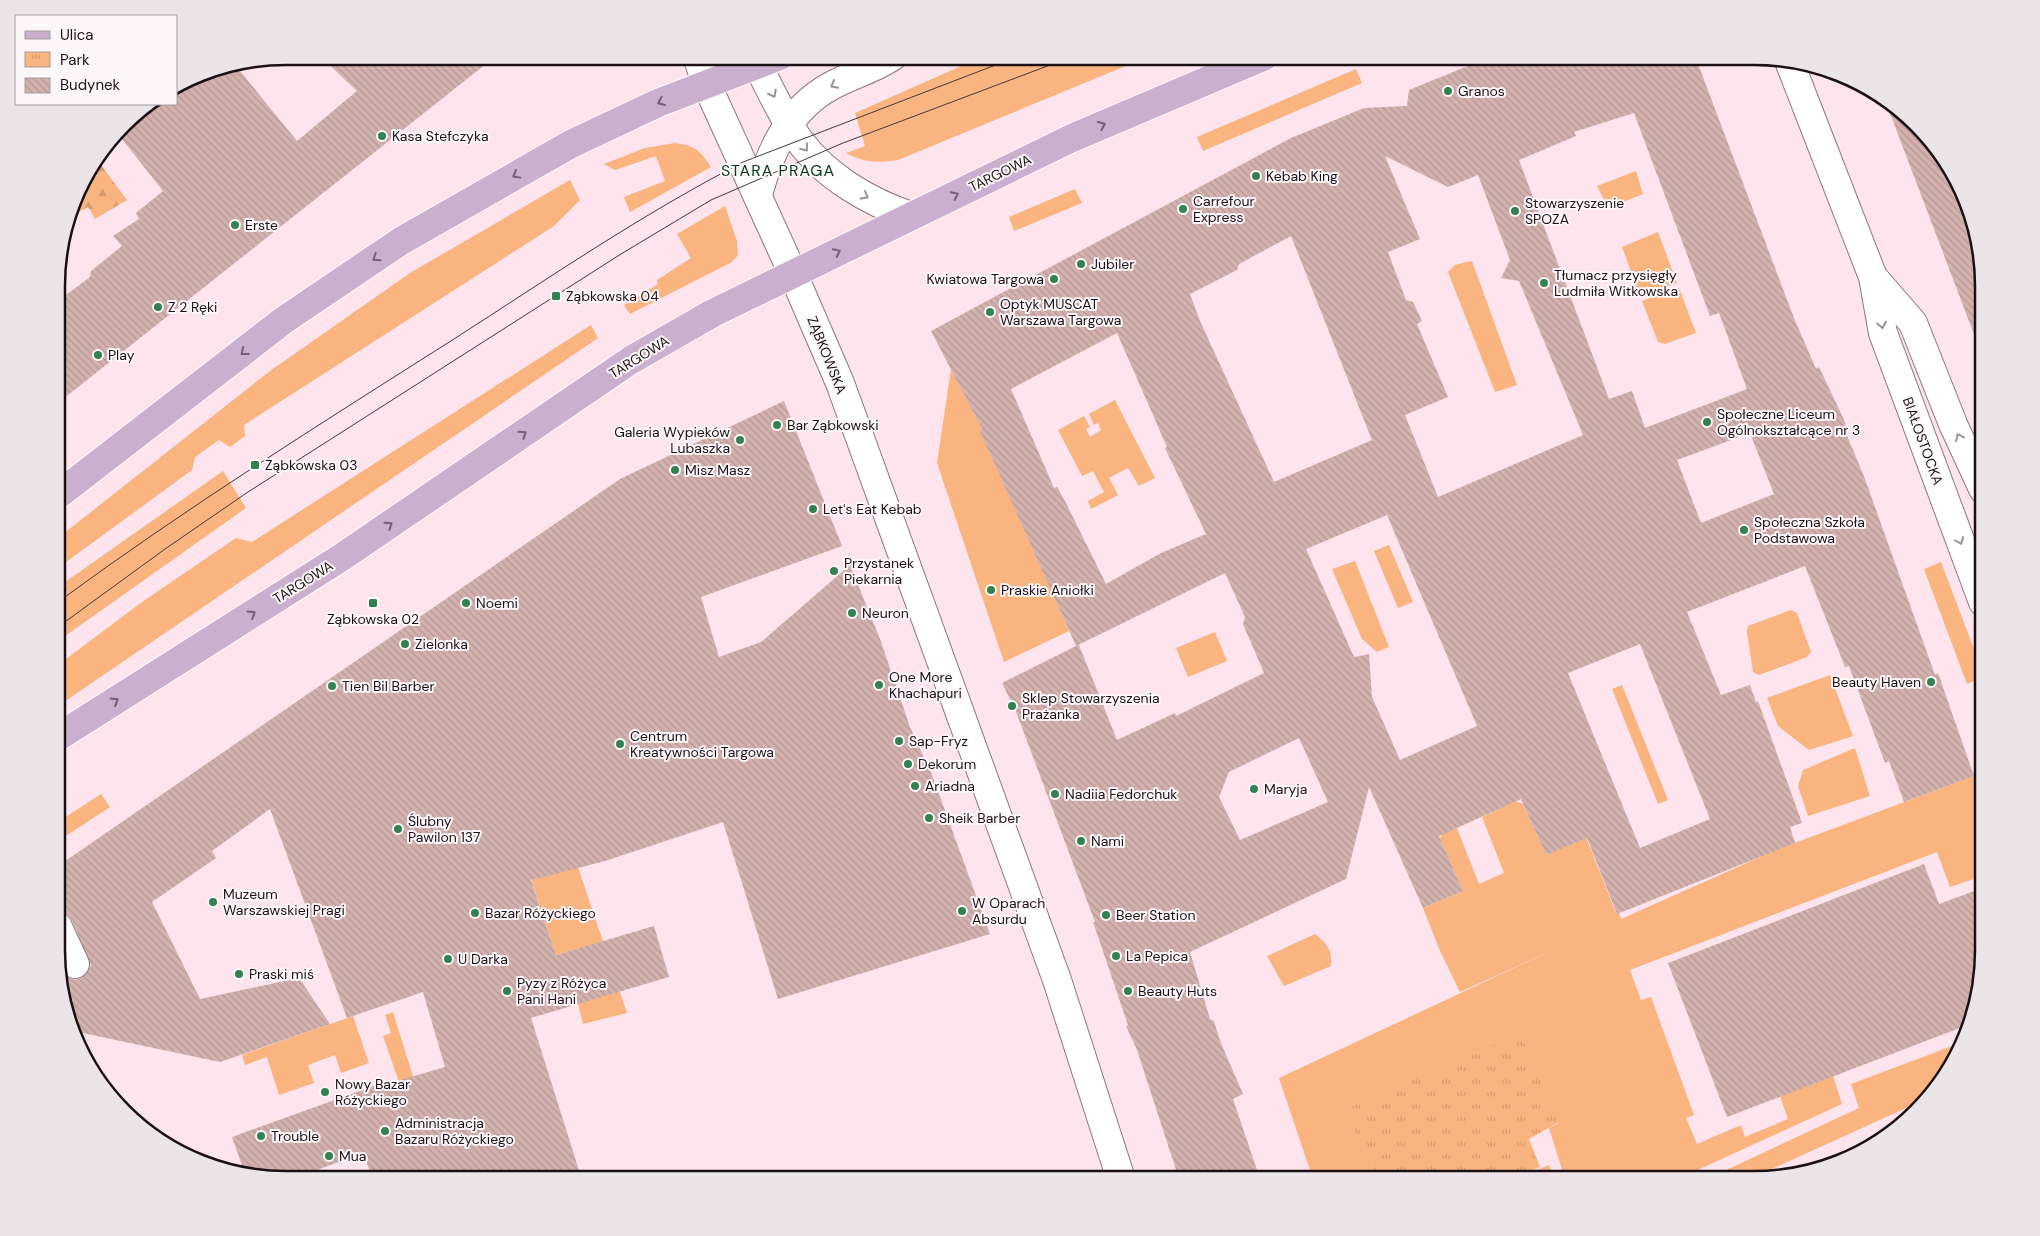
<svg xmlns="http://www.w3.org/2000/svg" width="2040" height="1236" font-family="'DM Sans',sans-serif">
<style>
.green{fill:#f9b480}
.forest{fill:url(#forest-firs)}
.park{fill:url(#park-tufts)}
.building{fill:url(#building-back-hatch);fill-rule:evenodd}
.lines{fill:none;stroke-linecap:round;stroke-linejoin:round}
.minor-casing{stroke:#91747e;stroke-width:30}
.major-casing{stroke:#fff;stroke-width:30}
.minor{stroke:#fff;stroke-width:28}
.major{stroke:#cbafcf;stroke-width:28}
.tram{stroke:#43373b;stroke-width:1}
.oneway{stroke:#989496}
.oneway2{stroke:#736072}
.poi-dot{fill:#328151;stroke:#fef7fa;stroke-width:2}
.labels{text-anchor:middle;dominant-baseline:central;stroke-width:4;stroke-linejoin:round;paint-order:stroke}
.poi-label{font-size:14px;fill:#1b1115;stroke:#fef7fa;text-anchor:start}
.street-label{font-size:14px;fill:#1b1115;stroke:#fef7fa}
.quarter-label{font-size:16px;letter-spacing:1px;fill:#003c1c;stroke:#fef7fa}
.rim{fill:none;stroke:#1b1115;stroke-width:2.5}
</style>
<defs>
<pattern id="forest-firs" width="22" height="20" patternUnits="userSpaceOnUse" patternTransform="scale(1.25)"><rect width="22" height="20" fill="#f9b480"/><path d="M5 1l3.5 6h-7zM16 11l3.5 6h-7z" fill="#d59a6e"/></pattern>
<pattern id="park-tufts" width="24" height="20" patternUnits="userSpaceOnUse" patternTransform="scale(1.25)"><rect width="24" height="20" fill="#f9b480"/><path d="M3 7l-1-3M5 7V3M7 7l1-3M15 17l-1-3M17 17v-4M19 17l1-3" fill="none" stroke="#d59a6e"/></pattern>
<pattern id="building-back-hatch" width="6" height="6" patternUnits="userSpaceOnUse" patternTransform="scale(1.25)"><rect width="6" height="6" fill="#d3b2ae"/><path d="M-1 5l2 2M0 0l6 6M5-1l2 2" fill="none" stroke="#b59895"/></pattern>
</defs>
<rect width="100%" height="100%" fill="#fee4ed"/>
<!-- green -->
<g class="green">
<path d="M 984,56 L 1150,56 L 898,160 C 877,163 865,163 846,153 L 865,146 L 855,113 Z"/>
<polygon points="1356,69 1362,83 1203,151 1197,137"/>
<path d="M 675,143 C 694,145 701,151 711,167 L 630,212 L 624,197 L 665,181 L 656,156 L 615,170 L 604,164 L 645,148 Z"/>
<polygon points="1636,171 1643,194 1608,208 1597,186"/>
<polygon points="570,180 580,200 554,226 244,425 245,436 230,447 219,440 195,457 192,470 58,568 58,538 270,371 410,273"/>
<polygon points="1075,189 1082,203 1014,231 1009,217"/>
<polygon points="725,206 737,241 738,255 732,262 630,314 624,305 658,284 657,280 691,258 677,234"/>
<polygon points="1658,232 1677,283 1640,296 1622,247"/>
<polygon points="1472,261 1517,385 1495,392 1448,272 1455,265"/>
<polygon points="1679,288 1696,333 1665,344 1658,342 1642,301"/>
<polygon points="591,325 598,338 58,706 58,665 142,602 236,538 252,542"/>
<polygon points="951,369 982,429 1069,631 1004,662 937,463"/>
<polygon points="1115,400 1155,478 1139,486 1128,468 1109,478 1118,495 1091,509 1088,501 1104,492 1093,471 1082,476 1058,430 1084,416 1090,427 1086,429 1090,437 1101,430 1098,423 1094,425 1089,414"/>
<polygon points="223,471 246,508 58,641 58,587"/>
<polygon points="1389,545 1413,602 1398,608 1374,551"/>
<polygon points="1355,561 1389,647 1377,652 1362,639 1332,569"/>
<polygon points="1941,562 1983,673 1983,677 1967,684 1924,569"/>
<polygon points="1791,610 1797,613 1811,652 1807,657 1759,675 1753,672 1747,632 1748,626"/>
<polygon points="1215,632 1227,661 1188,677 1176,648"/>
<polygon points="1830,675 1853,736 1809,750 1778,726 1767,698"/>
<polygon points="1622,685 1668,800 1658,804 1612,689"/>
<polygon points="476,711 578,867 627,1013 583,1024 578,1004 580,948 556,955"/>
<polygon points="1855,748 1870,796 1808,816 1798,786 1803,770"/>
<polygon points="1974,776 1983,801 1983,876 1950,887 1937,852 1630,970 1641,1000 1651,997 1694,1115 1686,1118 1697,1144 1741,1125 1745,1137 1788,1119 1780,1096 1833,1076 1842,1104 1678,1179 1565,1179 1549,1128 1559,1123 1345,1110 1379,1179 1313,1179 1279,1078 1555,949 1460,992 1440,951 1423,908 1463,891 1440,838 1444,831 1457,828 1479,884 1504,873 1482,817 1515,801 1523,804 1546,855 1586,837 1616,913 1619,913 1621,919 1776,850"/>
<polygon points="101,794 110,807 58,841 58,822"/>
<path d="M 1315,934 C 1328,944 1332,950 1331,966 L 1284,986 L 1267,956 Z"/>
<polygon points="393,1012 445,1180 433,1180 383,1036 391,1033 385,1015"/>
<polygon points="353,1016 369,1063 341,1073 335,1055 308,1065 314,1083 279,1095 267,1057 245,1065 242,1055"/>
<polygon points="1960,1043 1953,1065 1928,1098 1750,1179 1707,1179 1859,1108 1851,1084"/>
<polygon points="1549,1165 1555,1179 1516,1179"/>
</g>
<!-- forest -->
<polygon class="forest" points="98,161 127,200 95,219 88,207 70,217 80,184"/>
<!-- park -->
<polygon class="park" points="1520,1034 1559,1122 1529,1139 1540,1167 1512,1179 1379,1179 1344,1110"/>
<!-- building -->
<g class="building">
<polygon points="320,56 496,56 58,403 58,301 90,277 91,271 122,246 113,236 139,219 136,213 163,191 118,134 134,114 150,104 176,104 176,87 198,74 236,66 297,141 357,91"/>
<path d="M 1507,56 L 1695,56 L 1794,318 L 1816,369 L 1819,367 L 1846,424 L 1843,426 L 1865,479 L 1935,675 L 1938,673 L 1974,776 L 1904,802 L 1889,761 L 1885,763 L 1849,666 L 1845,667 L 1805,566 L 1687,612 L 1721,695 L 1750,685 L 1756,702 L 1758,701 L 1802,823 L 1790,827 L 1795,843 L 1617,914 L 1587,838 L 1546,855 L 1521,799 L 1439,836 L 1463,891 L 1423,908 L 1369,787 L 1346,879 L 1190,952 L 1210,1019 L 1214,1021 L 1220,1041 L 1243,1094 L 1233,1099 L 1260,1179 L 1179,1179 L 1137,1050 L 1126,1026 L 1128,1025 L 1093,922 L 1095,922 L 1015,709 L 1002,683 L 1076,646 L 980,431 L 982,429 L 931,331 L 1291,138 L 1364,108 L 1407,106 L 1409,90 L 1480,61 L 1482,66 ZM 1634,113 L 1710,316 L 1719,313 L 1747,389 L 1645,428 L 1632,391 L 1609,399 L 1519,160 L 1576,136 L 1574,132 ZM 1385,156 L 1448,187 L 1478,175 L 1510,260 L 1501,278 L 1519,281 L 1583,435 L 1438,497 L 1405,415 L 1448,397 L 1417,324 L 1422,321 L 1413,302 L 1406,300 L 1388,252 L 1420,239 ZM 1291,236 L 1372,440 L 1274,482 L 1200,321 L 1190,294 L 1237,270 L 1239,264 ZM 1117,333 L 1167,447 L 1165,448 L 1206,534 L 1161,553 L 1106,584 L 1065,501 L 1057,487 L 1054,488 L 1011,389 ZM 1750,433 L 1774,494 L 1701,523 L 1677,460 ZM 1387,515 L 1477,726 L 1400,760 L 1372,697 L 1369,654 L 1354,657 L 1306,549 ZM 1225,573 L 1245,617 L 1243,624 L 1264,673 L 1176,716 L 1175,713 L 1117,740 L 1079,645 L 1076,646 ZM 1640,644 L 1710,819 L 1640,848 L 1568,673 ZM 1299,738 L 1328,802 L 1240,840 L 1219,797 L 1229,772 Z"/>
<polygon points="1885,100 1916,123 1953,171 1983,271 1983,350 1980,350"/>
<polygon points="784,401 842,546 701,597 719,657 761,642 850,565 880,639 910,727 932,775 990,934 778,999 723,822 605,861 531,880 556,955 654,926 669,977 531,1018 582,1180 373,1180 363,1153 290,1180 245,1174 232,1137 376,1085 377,1087 445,1067 423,992 347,1018 270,809 212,851 216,858 152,902 200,999 299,978 330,1024 220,1062 78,1032 58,980 58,965 66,976 74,980 82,978 87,973 91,965 72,920 67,914 58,912 58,866 620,479"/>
<polygon points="1924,864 1939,904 1977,890 1983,907 1983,965 1965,1026 1727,1117 1668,963"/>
</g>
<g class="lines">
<defs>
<g id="minor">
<polyline points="697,56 706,83 793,274 840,383 1057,980 1121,1179"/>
<path d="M 753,56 C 768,84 781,115 799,140 C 826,177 869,202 911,216"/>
<polyline points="1789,61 1873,277 1883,333 1983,602"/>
<path d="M 758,194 C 770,151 790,108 831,86 C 851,75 874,69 893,56"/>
<polyline points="1874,278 1913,323 1953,424 1983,489"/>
<polyline points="58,927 75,964"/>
</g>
<g id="major">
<polyline points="58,495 284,320 401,241 571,144 658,103 780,56"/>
<polyline points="58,737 342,557 631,360 713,313 1072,138 1265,56"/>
</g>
</defs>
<!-- minor casing -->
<use href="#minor" class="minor-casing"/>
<!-- major casing -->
<use href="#major" class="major-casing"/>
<!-- minor -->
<use href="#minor" class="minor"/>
<!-- major -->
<use href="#major" class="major"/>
<!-- tram -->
<g class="tram">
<path d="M 58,602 C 186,508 320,424 454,339 C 549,278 642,214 743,162 L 1019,56"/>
<polyline points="58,627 165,549 248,492 621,254 711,200 843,143 1074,56"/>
</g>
</g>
<!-- one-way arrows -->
<defs><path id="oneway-chevron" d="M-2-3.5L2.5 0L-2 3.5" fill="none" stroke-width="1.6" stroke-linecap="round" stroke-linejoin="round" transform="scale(1.25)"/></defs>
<g class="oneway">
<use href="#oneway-chevron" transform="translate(834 85) rotate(152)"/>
<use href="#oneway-chevron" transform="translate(773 94) rotate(63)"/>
<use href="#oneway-chevron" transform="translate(805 148) rotate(52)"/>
<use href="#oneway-chevron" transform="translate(865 196) rotate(30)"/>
<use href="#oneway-chevron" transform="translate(1882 325) rotate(79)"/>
<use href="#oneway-chevron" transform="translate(1959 437) rotate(-115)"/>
<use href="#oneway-chevron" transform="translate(1960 541) rotate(69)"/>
</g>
<g class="oneway2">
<use href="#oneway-chevron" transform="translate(661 102) rotate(156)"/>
<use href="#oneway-chevron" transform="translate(1102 125) rotate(-24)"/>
<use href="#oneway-chevron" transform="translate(516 175) rotate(151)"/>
<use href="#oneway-chevron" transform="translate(955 195) rotate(-26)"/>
<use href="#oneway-chevron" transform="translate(837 252) rotate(-26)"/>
<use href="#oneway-chevron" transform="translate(376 258) rotate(146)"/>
<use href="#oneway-chevron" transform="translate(244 352) rotate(142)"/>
<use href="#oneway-chevron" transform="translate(523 434) rotate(-34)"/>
<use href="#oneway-chevron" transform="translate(389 525) rotate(-34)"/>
<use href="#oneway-chevron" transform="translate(252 614) rotate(-32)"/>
<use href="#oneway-chevron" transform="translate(115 701) rotate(-32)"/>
</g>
<!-- markers -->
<g class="poi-dot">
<circle cx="1448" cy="91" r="5"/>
<circle cx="382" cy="136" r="5"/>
<circle cx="1256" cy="176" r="5"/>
<circle cx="1183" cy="209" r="5"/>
<circle cx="1515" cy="211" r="5"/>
<circle cx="235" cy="225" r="5"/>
<circle cx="1081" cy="264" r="5"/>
<circle cx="1054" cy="279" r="5"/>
<circle cx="1544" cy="283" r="5"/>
<rect x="551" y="291" width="10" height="10" rx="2.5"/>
<circle cx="158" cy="307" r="5"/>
<circle cx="990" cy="312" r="5"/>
<circle cx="98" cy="355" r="5"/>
<circle cx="1707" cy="422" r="5"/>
<circle cx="777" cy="425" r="5"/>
<circle cx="740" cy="440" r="5"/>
<rect x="250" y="460" width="10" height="10" rx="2.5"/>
<circle cx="675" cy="470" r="5"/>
<circle cx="813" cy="509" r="5"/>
<circle cx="1744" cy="530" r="5"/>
<circle cx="834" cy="571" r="5"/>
<circle cx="991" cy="590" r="5"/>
<rect x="368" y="598" width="10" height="10" rx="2.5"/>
<circle cx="466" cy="603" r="5"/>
<circle cx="852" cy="613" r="5"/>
<circle cx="405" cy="644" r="5"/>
<circle cx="1931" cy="682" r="5"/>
<circle cx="879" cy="685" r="5"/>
<circle cx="332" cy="686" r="5"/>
<circle cx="1012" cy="706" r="5"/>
<circle cx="899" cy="741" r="5"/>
<circle cx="620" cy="744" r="5"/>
<circle cx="908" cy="764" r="5"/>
<circle cx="915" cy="786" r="5"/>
<circle cx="1254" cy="789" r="5"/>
<circle cx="1055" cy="794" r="5"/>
<circle cx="929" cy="818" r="5"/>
<circle cx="398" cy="829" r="5"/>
<circle cx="1081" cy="841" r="5"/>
<circle cx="213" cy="902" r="5"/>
<circle cx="962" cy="911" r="5"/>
<circle cx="475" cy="913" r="5"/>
<circle cx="1106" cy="915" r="5"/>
<circle cx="1116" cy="956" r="5"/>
<circle cx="448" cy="959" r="5"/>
<circle cx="239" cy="974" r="5"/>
<circle cx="507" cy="991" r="5"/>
<circle cx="1128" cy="991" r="5"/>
<circle cx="325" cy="1092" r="5"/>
<circle cx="385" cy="1131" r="5"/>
<circle cx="261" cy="1136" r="5"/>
<circle cx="329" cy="1156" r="5"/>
</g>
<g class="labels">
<!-- poi labels -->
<g class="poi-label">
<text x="1458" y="91">Granos</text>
<text x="392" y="136">Kasa Stefczyka</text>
<text x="1266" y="176">Kebab King</text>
<text x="1193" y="201">Carrefour<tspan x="1193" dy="16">Express</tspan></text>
<text x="1525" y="203">Stowarzyszenie<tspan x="1525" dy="16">SPOZA</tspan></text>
<text x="245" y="225">Erste</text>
<text x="1091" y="264">Jubiler</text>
<text x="1554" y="275">Tłumacz przysięgły<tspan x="1554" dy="16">Ludmiła Witkowska</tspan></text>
<text x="1044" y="279" text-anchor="end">Kwiatowa Targowa</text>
<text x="566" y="296">Ząbkowska 04</text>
<text x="1000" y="304">Optyk MUSCAT<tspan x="1000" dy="16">Warszawa Targowa</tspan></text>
<text x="168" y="307">Z 2 Ręki</text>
<text x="108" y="355">Play</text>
<text x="1717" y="414">Społeczne Liceum<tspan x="1717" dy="16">Ogólnokształcące nr 3</tspan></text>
<text x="787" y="425">Bar Ząbkowski</text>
<text x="730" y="432" text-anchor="end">Galeria Wypieków<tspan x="730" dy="16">Lubaszka</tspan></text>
<text x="265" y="465">Ząbkowska 03</text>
<text x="685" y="470">Misz Masz</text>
<text x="823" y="509">Let's Eat Kebab</text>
<text x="1754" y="522">Społeczna Szkoła<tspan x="1754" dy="16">Podstawowa</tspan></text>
<text x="844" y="563">Przystanek<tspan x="844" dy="16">Piekarnia</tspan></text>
<text x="1001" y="590">Praskie Aniołki</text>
<text x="476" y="603">Noemi</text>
<text x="862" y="613">Neuron</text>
<text x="373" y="619" text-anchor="middle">Ząbkowska 02</text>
<text x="415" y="644">Zielonka</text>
<text x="889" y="677">One More<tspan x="889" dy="16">Khachapuri</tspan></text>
<text x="1921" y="682" text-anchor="end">Beauty Haven</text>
<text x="342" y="686">Tien Bil Barber</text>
<text x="1022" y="698">Sklep Stowarzyszenia<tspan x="1022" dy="16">Prażanka</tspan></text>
<text x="630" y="736">Centrum<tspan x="630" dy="16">Kreatywności Targowa</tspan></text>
<text x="909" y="741">Sap-Fryz</text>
<text x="918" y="764">Dekorum</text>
<text x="925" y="786">Ariadna</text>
<text x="1264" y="789">Maryja</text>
<text x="1065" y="794">Nadiia Fedorchuk</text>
<text x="939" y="818">Sheik Barber</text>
<text x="408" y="821">Ślubny<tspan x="408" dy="16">Pawilon 137</tspan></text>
<text x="1091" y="841">Nami</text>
<text x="223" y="894">Muzeum<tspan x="223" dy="16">Warszawskiej Pragi</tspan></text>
<text x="972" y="903">W Oparach<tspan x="972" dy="16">Absurdu</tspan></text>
<text x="485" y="913">Bazar Różyckiego</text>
<text x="1116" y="915">Beer Station</text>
<text x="1126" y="956">La Pepica</text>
<text x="458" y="959">U Darka</text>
<text x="249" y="974">Praski miś</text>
<text x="517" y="983">Pyzy z Różyca<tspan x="517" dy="16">Pani Hani</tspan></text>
<text x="1138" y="991">Beauty Huts</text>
<text x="335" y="1084">Nowy Bazar<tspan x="335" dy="16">Różyckiego</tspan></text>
<text x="395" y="1123">Administracja<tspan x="395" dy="16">Bazaru Różyckiego</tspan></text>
<text x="271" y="1136">Trouble</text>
<text x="339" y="1156">Mua</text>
</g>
<!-- street labels -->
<g class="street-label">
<text transform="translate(1000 173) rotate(-26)">TARGOWA</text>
<text transform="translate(827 355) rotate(68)">ZĄBKOWSKA</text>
<text transform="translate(639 357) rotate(-32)">TARGOWA</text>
<text transform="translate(1923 441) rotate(70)">BIAŁOSTOCKA</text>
<text transform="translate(303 582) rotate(-32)">TARGOWA</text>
</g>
<!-- quarter labels -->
<g class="quarter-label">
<text x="778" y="170">STARA PRAGA</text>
</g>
</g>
<!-- crop -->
<path d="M0 0H2040V1236H0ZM286 65H1754A221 221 0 0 1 1975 286V950A221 221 0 0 1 1754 1171H286A221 221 0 0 1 65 950V286A221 221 0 0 1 286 65Z" fill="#ece5e8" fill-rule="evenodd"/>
<path class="rim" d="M286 65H1754A221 221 0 0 1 1975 286V950A221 221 0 0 1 1754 1171H286A221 221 0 0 1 65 950V286A221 221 0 0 1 286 65Z"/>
<!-- legend -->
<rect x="15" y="15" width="162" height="90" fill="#fef7fa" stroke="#a39b9e"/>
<rect x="25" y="31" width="25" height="8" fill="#cbafcf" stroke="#a39b9e"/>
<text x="60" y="40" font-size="15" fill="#1b1115">Ulica</text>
<rect x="25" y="52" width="25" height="15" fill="url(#park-tufts)" stroke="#a39b9e"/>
<text x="60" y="65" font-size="15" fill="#1b1115">Park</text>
<rect x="25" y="78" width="25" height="15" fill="url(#building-back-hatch)" stroke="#a39b9e"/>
<text x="60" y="90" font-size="15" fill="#1b1115">Budynek</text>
</svg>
